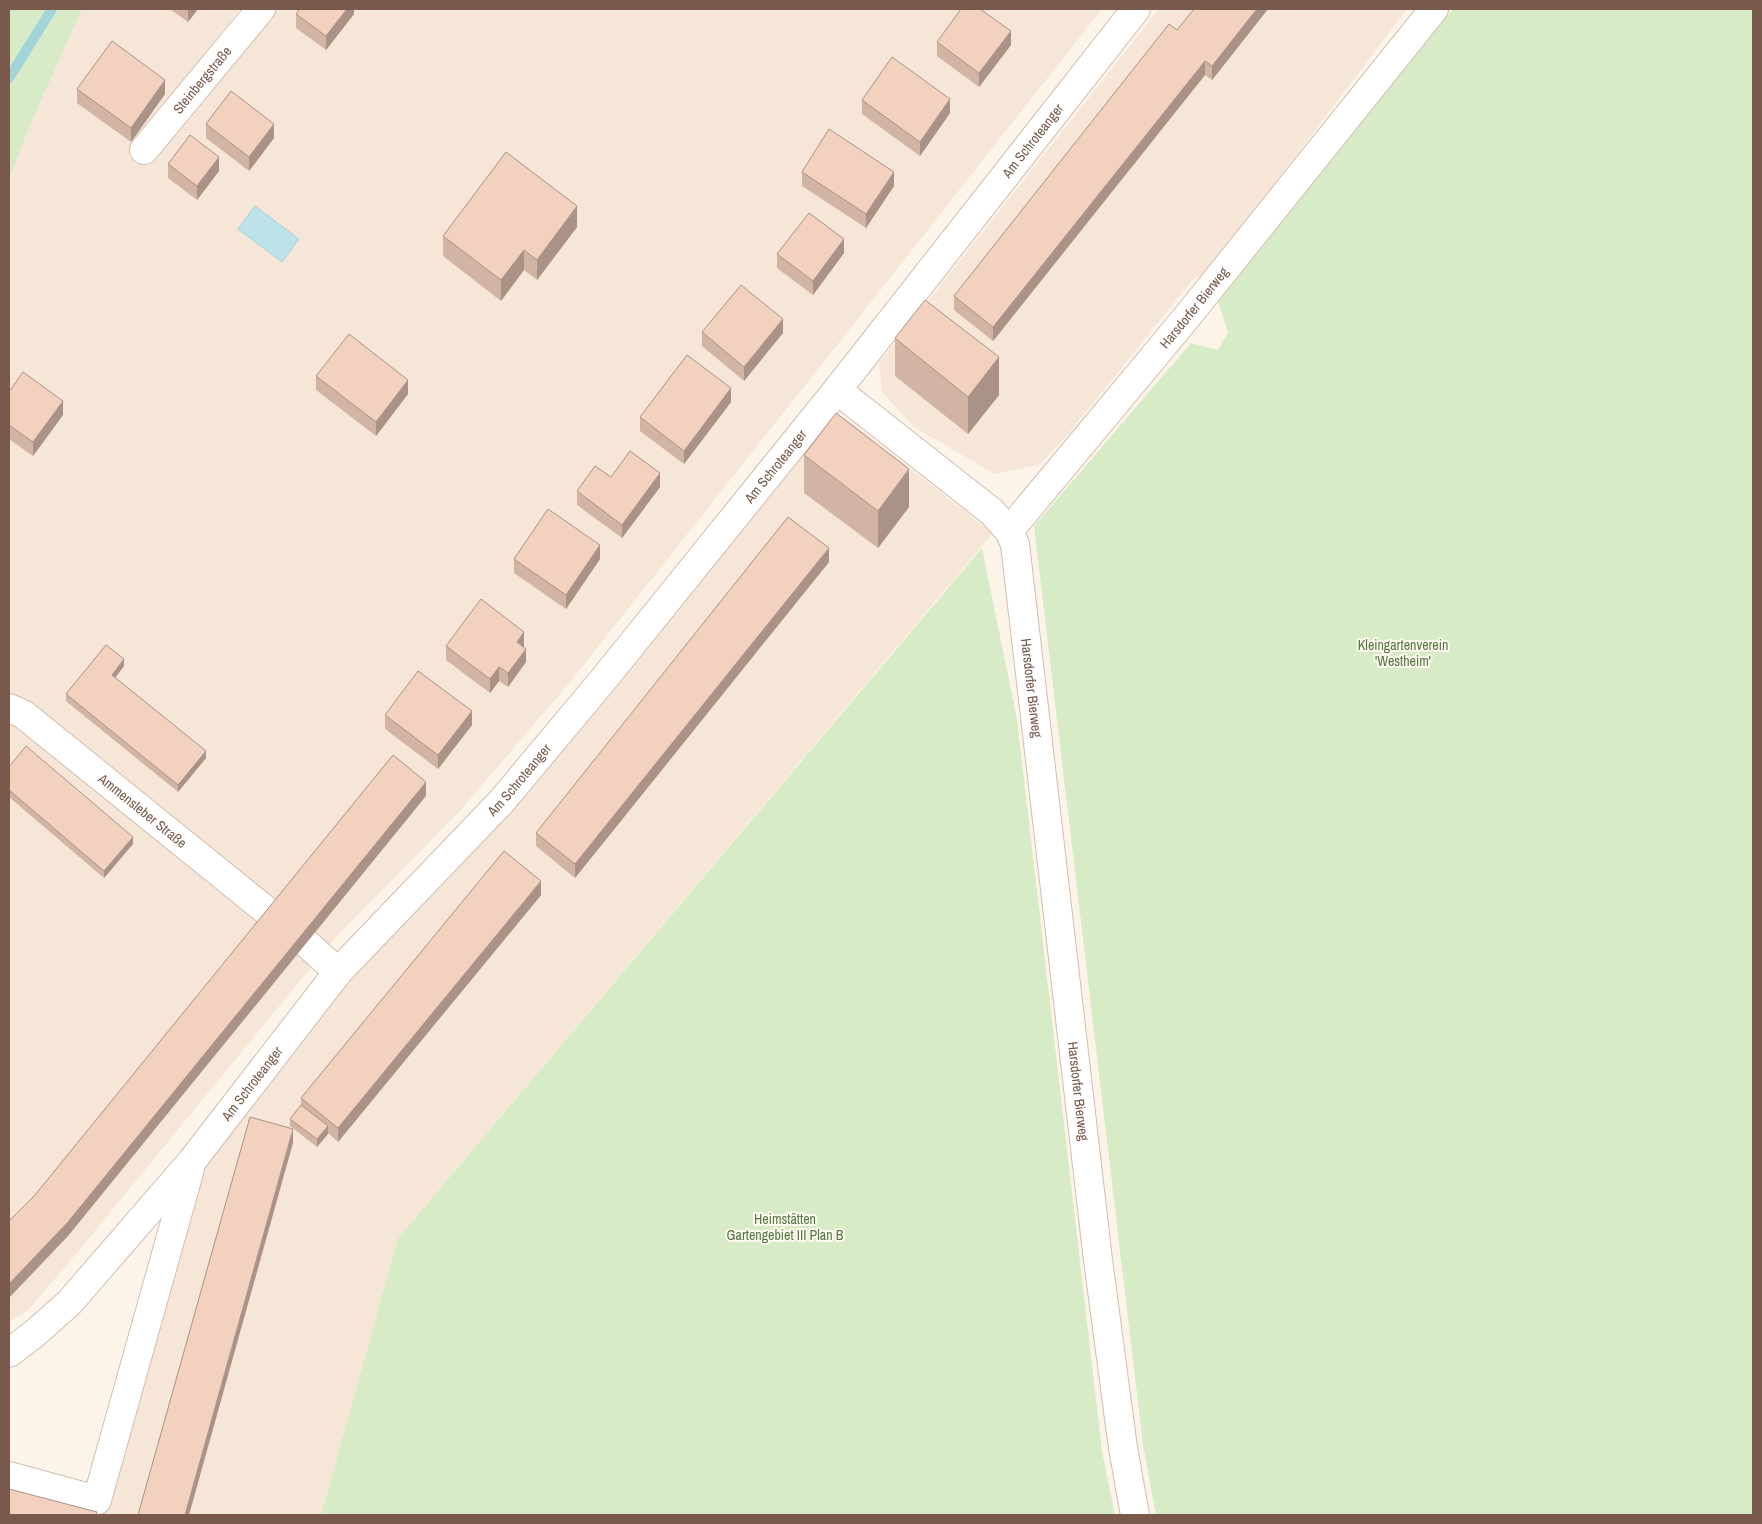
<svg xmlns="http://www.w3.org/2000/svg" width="1762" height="1524" font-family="'Archivo Narrow',sans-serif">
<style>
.residential{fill:#f5e6d7}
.green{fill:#d7ecc6}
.water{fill:#bce4e8;stroke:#a2d4da}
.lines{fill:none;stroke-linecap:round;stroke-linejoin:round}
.stream{stroke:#a2d4da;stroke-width:10}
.minor-casing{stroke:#d3bdb0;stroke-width:30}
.minor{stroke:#fff;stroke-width:28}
.wall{fill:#d1b4a4}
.shaded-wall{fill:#aa9286}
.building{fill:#f3d1bf;stroke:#aa9286}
.labels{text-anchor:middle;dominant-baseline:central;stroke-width:4;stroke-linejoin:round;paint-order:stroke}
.street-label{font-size:14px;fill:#79594b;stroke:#fff8f0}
.park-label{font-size:14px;fill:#537940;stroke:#fff8f0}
</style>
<rect width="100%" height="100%" fill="#fdf4e9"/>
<!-- residential -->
<g class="residential">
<polygon points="82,9 240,9 129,149 147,163 270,9 1102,9 834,349 570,682 459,812 336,937 71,1260 28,1310 9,1322 9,180 28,130"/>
<polygon points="1159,9 1407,9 1206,275 1194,278 1065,438 1039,465 995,474 914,427 882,392 879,363"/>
<polygon points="844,417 993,533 398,1238 321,1515 9,1515 9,1491 99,1512 105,1511 108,1505 203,1168 290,1047 392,933 829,420"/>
</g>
<!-- green -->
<g class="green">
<polygon points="9,9 82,9 28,130 9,180"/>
<polygon points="1453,9 1753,9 1753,1515 1156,1515 1143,1445 1034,526 1191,343 1218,350 1228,332 1218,302"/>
<polygon points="982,548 1017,719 1102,1451 1115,1515 321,1515 398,1238"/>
</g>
<!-- water -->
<polygon class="water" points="255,206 299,239 282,262 238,229"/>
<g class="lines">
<!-- stream -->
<polyline class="stream" points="9,78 52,9"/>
<defs>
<g id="minor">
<path id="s1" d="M 144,150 L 261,9"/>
<path id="s2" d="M 837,390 L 992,512 L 1009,531 L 1015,544 L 1098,1260 L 1123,1448 L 1135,1515"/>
<path id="s3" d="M 1009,531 L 1186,318 L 1434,9"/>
<path id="s4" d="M 9,708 L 23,714 L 273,916"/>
<polyline points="306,943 338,972"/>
<path id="s5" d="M 9,1353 L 34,1334 L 69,1303 L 192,1161 L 338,972 L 501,802 L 603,680 L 837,390 L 1136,9"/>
<polyline points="9,1476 97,1500 190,1169"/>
</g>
</defs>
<!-- minor casing -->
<use href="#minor" class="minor-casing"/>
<!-- minor -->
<use href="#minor" class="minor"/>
</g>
<!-- wall -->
<g class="wall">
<polygon points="170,9 198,9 188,22"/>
<polygon points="354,9 354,14 326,50 296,28 296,14"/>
<polygon points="1268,9 1212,80 1205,75 993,341 954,310 954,296 1177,30"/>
<polygon points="937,42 1011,45 979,87 937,56"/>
<polygon points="77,89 165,94 131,142 77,103"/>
<polygon points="862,100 950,113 920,156 862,114"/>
<polygon points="206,124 274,138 249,171 206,138"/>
<polygon points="168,164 219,171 197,200 168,178"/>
<polygon points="802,172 894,186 866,228 802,186"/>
<polygon points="577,227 537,280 524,270 501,301 443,256 443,236"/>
<polygon points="844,253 813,295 777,268 777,254"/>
<polygon points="702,332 783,333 744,381 702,346"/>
<polygon points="895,338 999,395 968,434 895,376"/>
<polygon points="316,376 408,394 376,436 316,390"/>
<polygon points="9,392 63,415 33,456 9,439"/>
<polygon points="731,402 684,464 640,431 640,417"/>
<polygon points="804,455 909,507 878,548 804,493"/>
<polygon points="611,477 660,487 622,538 577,505 577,491"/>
<polygon points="514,559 600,559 566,609 514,573"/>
<polygon points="829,562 575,878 536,846 536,833"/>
<polygon points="446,646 524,646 523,647 526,662 508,687 499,681 490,693 446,660"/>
<polygon points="124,666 115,677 206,758 178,792 66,701 66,694"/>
<polygon points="385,715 472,725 438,769 385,729"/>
<polygon points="9,767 133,844 104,878 9,797"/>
<polygon points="541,895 338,1142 328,1133 317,1147 290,1126 290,1119 301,1105 301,1098"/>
</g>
<!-- shaded-wall -->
<g class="shaded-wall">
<polygon points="188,9 198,9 188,22"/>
<polygon points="347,9 354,9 354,14 326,50 326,36"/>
<polygon points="1257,9 1268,9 1212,80 1212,66"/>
<polygon points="1011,31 1011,45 979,87 979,73"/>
<polygon points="1205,61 1205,75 993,341 993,327"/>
<polygon points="165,80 165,94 131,142 131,128"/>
<polygon points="950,99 950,113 920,156 920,142"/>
<polygon points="274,124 274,138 249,171 249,157"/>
<polygon points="219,157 219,171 197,200 197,186"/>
<polygon points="894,172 894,186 866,228 866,214"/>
<polygon points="577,206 577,227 537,280 537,260"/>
<polygon points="844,239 844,253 813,295 813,281"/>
<polygon points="524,250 524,270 501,301 501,280"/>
<polygon points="783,319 783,333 744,381 744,367"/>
<polygon points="999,357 999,395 968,434 968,397"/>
<polygon points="408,380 408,394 376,436 376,422"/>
<polygon points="731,388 731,402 684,464 684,451"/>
<polygon points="63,401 63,415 33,456 33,442"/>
<polygon points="909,469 909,507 878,548 878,511"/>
<polygon points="660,473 660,487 622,538 622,525"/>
<polygon points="600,545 600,559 566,609 566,595"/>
<polygon points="829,548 829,562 575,878 575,864"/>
<polygon points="524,632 524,646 517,656 517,642"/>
<polygon points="526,649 526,662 508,687 508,673"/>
<polygon points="124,659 124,666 112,682 112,675"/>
<polygon points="499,667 499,681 490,693 490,679"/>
<polygon points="472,711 472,725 438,769 438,755"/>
<polygon points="206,751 206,758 178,792 178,785"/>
<polygon points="426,782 426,796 68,1236 9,1298 9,1284"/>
<polygon points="133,837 133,844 104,878 104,871"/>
<polygon points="541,881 541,895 338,1142 338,1128"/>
<polygon points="328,1126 328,1134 317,1147 317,1139"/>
<polygon points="293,1129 293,1143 189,1515 185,1515"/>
</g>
<!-- building -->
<g class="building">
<polygon points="300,9 347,9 326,36 296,14"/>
<polygon points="961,9 980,9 1011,31 979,73 937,42"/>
<polygon points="1194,9 1257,9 1212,66 1205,61 993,327 954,296 1169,24 1177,30"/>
<polygon points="112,41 165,80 131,128 77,89"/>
<polygon points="892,57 950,99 920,142 862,100"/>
<polygon points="231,91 274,124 249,157 206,124"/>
<polygon points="829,129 894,172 866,214 802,172"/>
<polygon points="190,135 219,157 197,186 168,164"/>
<polygon points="506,152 577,206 537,260 524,250 501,280 443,236"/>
<polygon points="809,213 844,239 813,281 777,254"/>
<polygon points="741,285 783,319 744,367 702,332"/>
<polygon points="925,300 999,357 968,397 895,338"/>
<polygon points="349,334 408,380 376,422 316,376"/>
<polygon points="687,355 731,388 684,451 640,417"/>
<polygon points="23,372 63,401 33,442 9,425 9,392"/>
<polygon points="836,413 909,469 878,511 804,455"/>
<polygon points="630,451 660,473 622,525 577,491 595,466 611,477"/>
<polygon points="548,509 600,545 566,595 514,559"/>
<polygon points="788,517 829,548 575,864 536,833"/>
<polygon points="481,599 524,632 517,642 526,649 508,673 499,667 490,679 446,646"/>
<polygon points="106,645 124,659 112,675 206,751 178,785 66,694"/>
<polygon points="418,671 472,711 438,755 385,715"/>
<polygon points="26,746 133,837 104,871 9,790 9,767"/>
<polygon points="393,755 426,782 68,1222 9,1284 9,1221 35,1195"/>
<polygon points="504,851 541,881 338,1128 301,1098"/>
<polygon points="301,1105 328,1126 317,1139 290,1119"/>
<polygon points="250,1117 293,1129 185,1515 138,1515"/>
<polygon points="9,1489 97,1512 96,1515 9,1515"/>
</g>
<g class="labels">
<!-- street labels -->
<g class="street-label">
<text stroke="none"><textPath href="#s1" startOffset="91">Steinbergstraße</textPath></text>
<text stroke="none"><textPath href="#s5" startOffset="1589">Am Schroteanger</textPath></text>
<text stroke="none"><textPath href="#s3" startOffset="290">Harsdorfer Bierweg</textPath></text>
<text stroke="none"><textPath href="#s5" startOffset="1174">Am Schroteanger</textPath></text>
<text stroke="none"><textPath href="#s2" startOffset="382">Harsdorfer Bierweg</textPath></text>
<text stroke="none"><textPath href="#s5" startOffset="769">Am Schroteanger</textPath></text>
<text stroke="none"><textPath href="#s4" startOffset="169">Ammensleber Straße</textPath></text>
<text stroke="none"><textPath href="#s5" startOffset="364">Am Schroteanger</textPath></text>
<text stroke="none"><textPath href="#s2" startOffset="788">Harsdorfer Bierweg</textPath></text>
</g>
<!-- park labels -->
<g class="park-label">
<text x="1403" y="645">Kleingartenverein<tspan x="1403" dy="16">'Westheim'</tspan></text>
<text x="785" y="1219">Heimstätten<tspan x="785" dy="16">Gartengebiet III Plan B</tspan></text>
</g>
</g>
<!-- border -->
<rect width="1762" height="1524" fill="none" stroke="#79594b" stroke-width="20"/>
</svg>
